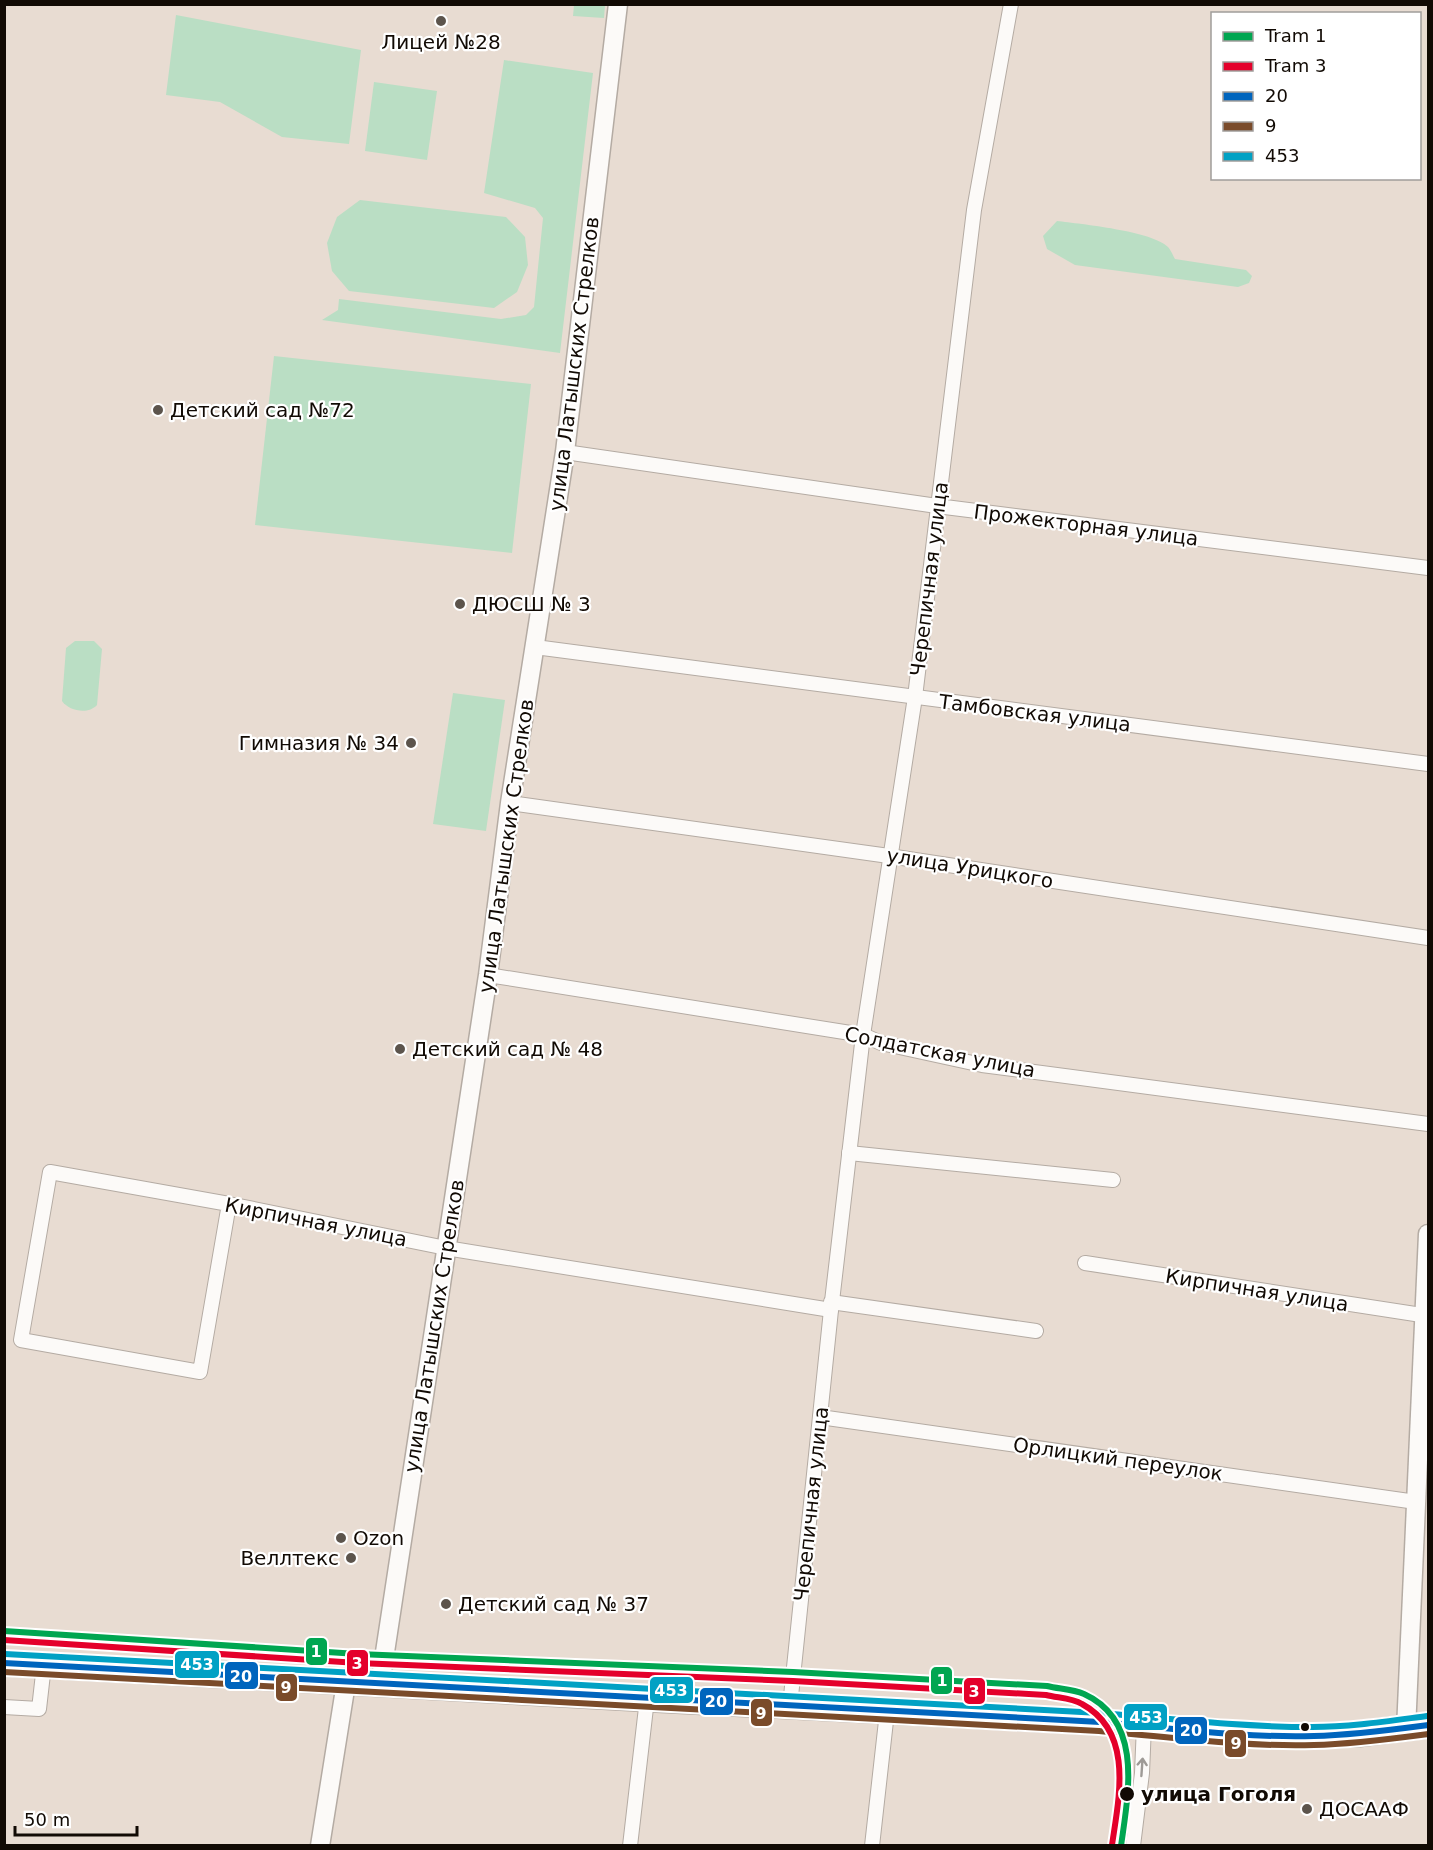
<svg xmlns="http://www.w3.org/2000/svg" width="1433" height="1850" font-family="'DejaVu Sans',sans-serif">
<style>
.green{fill:#badec4}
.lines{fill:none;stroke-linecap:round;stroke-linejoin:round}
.street-casing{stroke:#b4aba3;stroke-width:16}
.secondary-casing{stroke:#b4aba3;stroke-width:21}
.highway-casing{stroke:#b4aba3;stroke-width:27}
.street{stroke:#fcfaf8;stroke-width:14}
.secondary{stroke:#fcfaf8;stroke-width:18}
.highway{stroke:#fcfaf8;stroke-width:24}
.bus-1-casing{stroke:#fff;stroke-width:10}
.bus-2-casing{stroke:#fff;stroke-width:10}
.bus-3-casing{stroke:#fff;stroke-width:10}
.bus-1{stroke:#0065bd;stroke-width:6}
.bus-2{stroke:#7a4b2a;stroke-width:6}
.bus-3{stroke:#01a1c4;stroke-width:6}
.tram-1-casing{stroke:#fff;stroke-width:10}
.tram-2-casing{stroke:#fff;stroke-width:10}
.tram-1{stroke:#00a651;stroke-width:6}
.tram-2{stroke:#e4002b;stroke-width:6}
.oneway{stroke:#9e9a96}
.poi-dot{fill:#5c544c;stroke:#fff;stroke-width:2}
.bus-dot{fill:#110a04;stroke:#fff;stroke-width:2}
.labels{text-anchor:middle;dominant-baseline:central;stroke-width:4.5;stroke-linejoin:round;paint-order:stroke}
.poi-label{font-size:20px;fill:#110a04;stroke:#fff;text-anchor:start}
.street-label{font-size:20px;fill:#110a04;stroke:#fff}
.stop-label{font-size:20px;font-weight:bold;fill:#110a04;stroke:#fff;text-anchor:start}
.line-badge{stroke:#fff;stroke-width:2}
.badge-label{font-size:16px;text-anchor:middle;font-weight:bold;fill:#fff}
</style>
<rect width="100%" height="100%" fill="#e8dcd2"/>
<!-- green -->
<g class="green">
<polygon points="574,5 605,5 604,18 573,16"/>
<polygon points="176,15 361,50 349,144 282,137 220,102 166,95"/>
<polygon points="504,60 593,73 560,353 322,320 338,310 339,299 501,319 526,315 534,307 543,218 535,208 484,193"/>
<polygon points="374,82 437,91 427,160 365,151"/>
<polygon points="360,200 506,217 525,237 528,265 517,292 494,308 349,291 332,271 327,243 337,217"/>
<path d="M 1057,221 C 1081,224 1152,231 1168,247 C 1171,250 1173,256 1175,259 L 1246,270 L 1252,276 L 1249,283 L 1238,287 L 1075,265 L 1047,249 L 1043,236 Z"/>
<polygon points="274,356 531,384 512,553 255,525"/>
<path d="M 75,641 L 94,641 L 102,649 L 97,705 C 88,715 69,711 62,701 L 66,648 Z"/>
<polygon points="453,693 505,700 486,831 433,824"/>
</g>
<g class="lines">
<defs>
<g id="street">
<polyline points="565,452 937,506 1428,568"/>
<polyline points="535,647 1428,764"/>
<polyline points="510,803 889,856 1428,938"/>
<polyline points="488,975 863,1035 881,1043 982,1065 1428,1124"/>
<polyline points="849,1153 1113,1180"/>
<polyline points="229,1204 200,1372 21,1340 50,1172 229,1204 446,1248 831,1310"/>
<polyline points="1085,1263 1428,1316"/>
<polyline points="831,1302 1036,1331"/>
<polyline points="820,1417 1416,1502"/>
<polyline points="790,1706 831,1310 863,1035 915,697 974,210 1011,4"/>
<polyline points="4,1707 39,1709 44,1665"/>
<polyline points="630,1846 647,1699"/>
<polyline points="872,1846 887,1712"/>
<polyline points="1133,1846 1142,1773 1144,1725"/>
</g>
<g id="secondary">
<polyline points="380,1685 488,975 510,803 565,452 618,4"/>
<polyline points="1406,1730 1428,1234"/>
<polyline points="320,1846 346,1683"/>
</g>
<polyline id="highway" points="4,1663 647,1699 1100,1722 1222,1733 1312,1736 1359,1734 1428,1725"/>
</defs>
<!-- street casing -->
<use href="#street" class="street-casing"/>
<!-- secondary casing -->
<use href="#secondary" class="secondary-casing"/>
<!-- highway casing -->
<use href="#highway" class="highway-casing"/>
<!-- street -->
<use href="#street" class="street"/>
<!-- secondary -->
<use href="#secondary" class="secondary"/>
<!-- highway -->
<use href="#highway" class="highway"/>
<defs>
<path id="bus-1" d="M 4,1663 L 1100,1722 C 1171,1728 1243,1738 1314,1736 C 1353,1735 1390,1730 1428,1725"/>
<path id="bus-2" d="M 4,1672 L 1099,1731 C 1171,1737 1243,1747 1314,1745 C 1353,1744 1390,1739 1428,1734"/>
<path id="bus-3" d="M 5,1654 L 1100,1713 C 1171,1719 1241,1727 1312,1727 C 1351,1727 1389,1721 1427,1716"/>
</defs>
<!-- bus-1 casing -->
<use href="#bus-1" class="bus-1-casing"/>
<!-- bus-2 casing -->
<use href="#bus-2" class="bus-2-casing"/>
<!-- bus-3 casing -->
<use href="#bus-3" class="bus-3-casing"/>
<!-- bus-1 -->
<use href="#bus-1" class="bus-1"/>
<!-- bus-2 -->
<use href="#bus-2" class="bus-2"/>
<!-- bus-3 -->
<use href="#bus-3" class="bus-3"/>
<defs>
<path id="tram-1" d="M 4,1631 L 358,1654 L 793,1672 L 1047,1686 C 1059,1689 1072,1689 1084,1694 C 1144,1721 1128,1795 1121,1846"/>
<path id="tram-2" d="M 4,1640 L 358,1663 L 793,1681 L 1046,1695 C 1058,1698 1072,1698 1082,1704 C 1134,1732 1119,1797 1112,1845"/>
</defs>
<!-- tram-1 casing -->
<use href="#tram-1" class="tram-1-casing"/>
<!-- tram-2 casing -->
<use href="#tram-2" class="tram-2-casing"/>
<!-- tram-1 -->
<use href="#tram-1" class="tram-1"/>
<!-- tram-2 -->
<use href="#tram-2" class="tram-2"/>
</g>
<!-- one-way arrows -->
<defs><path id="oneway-shaft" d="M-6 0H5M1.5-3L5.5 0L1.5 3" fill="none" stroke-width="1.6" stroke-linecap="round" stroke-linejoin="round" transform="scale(1.5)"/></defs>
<use class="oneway" href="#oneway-shaft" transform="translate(1142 1767) rotate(-86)"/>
<!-- markers -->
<g class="poi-dot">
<circle cx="441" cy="21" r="6"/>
<circle cx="158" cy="410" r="6"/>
<circle cx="460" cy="604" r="6"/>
<circle cx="411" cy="743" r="6"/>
<circle cx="400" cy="1049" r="6"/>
<circle cx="341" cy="1538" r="6"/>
<circle cx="351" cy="1558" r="6"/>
<circle cx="446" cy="1604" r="6"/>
<circle cx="1307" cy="1809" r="6"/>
</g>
<g class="bus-dot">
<circle cx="1305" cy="1727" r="5"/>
<circle cx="1127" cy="1794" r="8"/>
</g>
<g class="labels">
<!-- poi labels -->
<g class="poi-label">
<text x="441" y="42" text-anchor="middle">Лицей №28</text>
<text x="170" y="410">Детский сад №72</text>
<text x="472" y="604">ДЮСШ № 3</text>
<text x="399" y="743" text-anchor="end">Гимназия № 34</text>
<text x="412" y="1049">Детский сад № 48</text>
<text x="353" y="1538">Ozon</text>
<text x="339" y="1558" text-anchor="end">Веллтекс</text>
<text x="458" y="1604">Детский сад № 37</text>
<text x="1319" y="1809">ДОСААФ</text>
</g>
<!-- street labels -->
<g class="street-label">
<text transform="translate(574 364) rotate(-83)">улица Латышских Стрелков</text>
<text transform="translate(1086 525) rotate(7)">Прожекторная улица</text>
<text transform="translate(929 579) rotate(-83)">Черепичная улица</text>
<text transform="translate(1035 713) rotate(7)">Тамбовская улица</text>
<text transform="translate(506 846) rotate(-82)">улица Латышских Стрелков</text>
<text transform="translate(970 868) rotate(9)">улица Урицкого</text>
<text transform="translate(940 1052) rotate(11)">Солдатская улица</text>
<text transform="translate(316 1222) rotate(11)">Кирпичная улица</text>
<text transform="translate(1257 1290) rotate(9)">Кирпичная улица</text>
<text transform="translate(434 1326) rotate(-81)">улица Латышских Стрелков</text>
<text transform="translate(1118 1459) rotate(8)">Орлицкий переулок</text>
<text transform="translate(811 1504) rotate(-84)">Черепичная улица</text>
</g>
<!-- stop labels -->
<g class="stop-label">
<text x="1141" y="1794">улица Гоголя</text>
</g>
</g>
<g class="line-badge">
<rect x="305" y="1637" width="23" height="29" rx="6" fill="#00a651"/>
<rect x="346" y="1649" width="23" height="28" rx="6" fill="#e4002b"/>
<rect x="174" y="1650" width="46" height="29" rx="6" fill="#01a1c4"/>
<rect x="224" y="1661" width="35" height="29" rx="6" fill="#0065bd"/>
<rect x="930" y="1666" width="23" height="29" rx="6" fill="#00a651"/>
<rect x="275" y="1673" width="23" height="29" rx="6" fill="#7a4b2a"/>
<rect x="649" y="1676" width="45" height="28" rx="6" fill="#01a1c4"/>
<rect x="963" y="1677" width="23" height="28" rx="6" fill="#e4002b"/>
<rect x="699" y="1687" width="35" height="29" rx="6" fill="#0065bd"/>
<rect x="750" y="1698" width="23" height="29" rx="6" fill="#7a4b2a"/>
<rect x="1123" y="1703" width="45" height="28" rx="6" fill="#01a1c4"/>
<rect x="1174" y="1716" width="34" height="29" rx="6" fill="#0065bd"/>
<rect x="1224" y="1729" width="23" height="29" rx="6" fill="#7a4b2a"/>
</g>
<g class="badge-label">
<text x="316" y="1657">1</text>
<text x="357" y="1669">3</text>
<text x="197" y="1670">453</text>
<text x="241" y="1682">20</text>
<text x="942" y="1686">1</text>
<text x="286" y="1693">9</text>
<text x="671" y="1696">453</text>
<text x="974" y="1697">3</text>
<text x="716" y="1707">20</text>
<text x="761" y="1719">9</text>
<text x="1146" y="1723">453</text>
<text x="1191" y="1736">20</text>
<text x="1236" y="1749">9</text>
</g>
<!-- border -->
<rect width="1433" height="1850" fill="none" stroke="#110a04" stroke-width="12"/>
<!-- legend -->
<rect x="1211" y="12" width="210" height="168" fill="#ffffff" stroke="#a09d9b" stroke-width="1.5"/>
<rect x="1223" y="32" width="30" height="9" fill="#00a651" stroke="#a09d9b" stroke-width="1.5"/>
<text x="1265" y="42" font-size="18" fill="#110a04">Tram 1</text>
<rect x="1223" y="62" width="30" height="9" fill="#e4002b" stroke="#a09d9b" stroke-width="1.5"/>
<text x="1265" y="72" font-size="18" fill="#110a04">Tram 3</text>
<rect x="1223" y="92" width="30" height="9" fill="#0065bd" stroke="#a09d9b" stroke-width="1.5"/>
<text x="1265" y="102" font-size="18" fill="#110a04">20</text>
<rect x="1223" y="122" width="30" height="9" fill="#7a4b2a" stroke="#a09d9b" stroke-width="1.5"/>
<text x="1265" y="132" font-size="18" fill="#110a04">9</text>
<rect x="1223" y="152" width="30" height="9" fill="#01a1c4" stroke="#a09d9b" stroke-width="1.5"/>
<text x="1265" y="162" font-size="18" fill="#110a04">453</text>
<!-- scale -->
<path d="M15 1826v9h122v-9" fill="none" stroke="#110a04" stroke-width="3"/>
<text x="24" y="1826" font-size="18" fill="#110a04" stroke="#ffffff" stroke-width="4.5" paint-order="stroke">50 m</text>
</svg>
